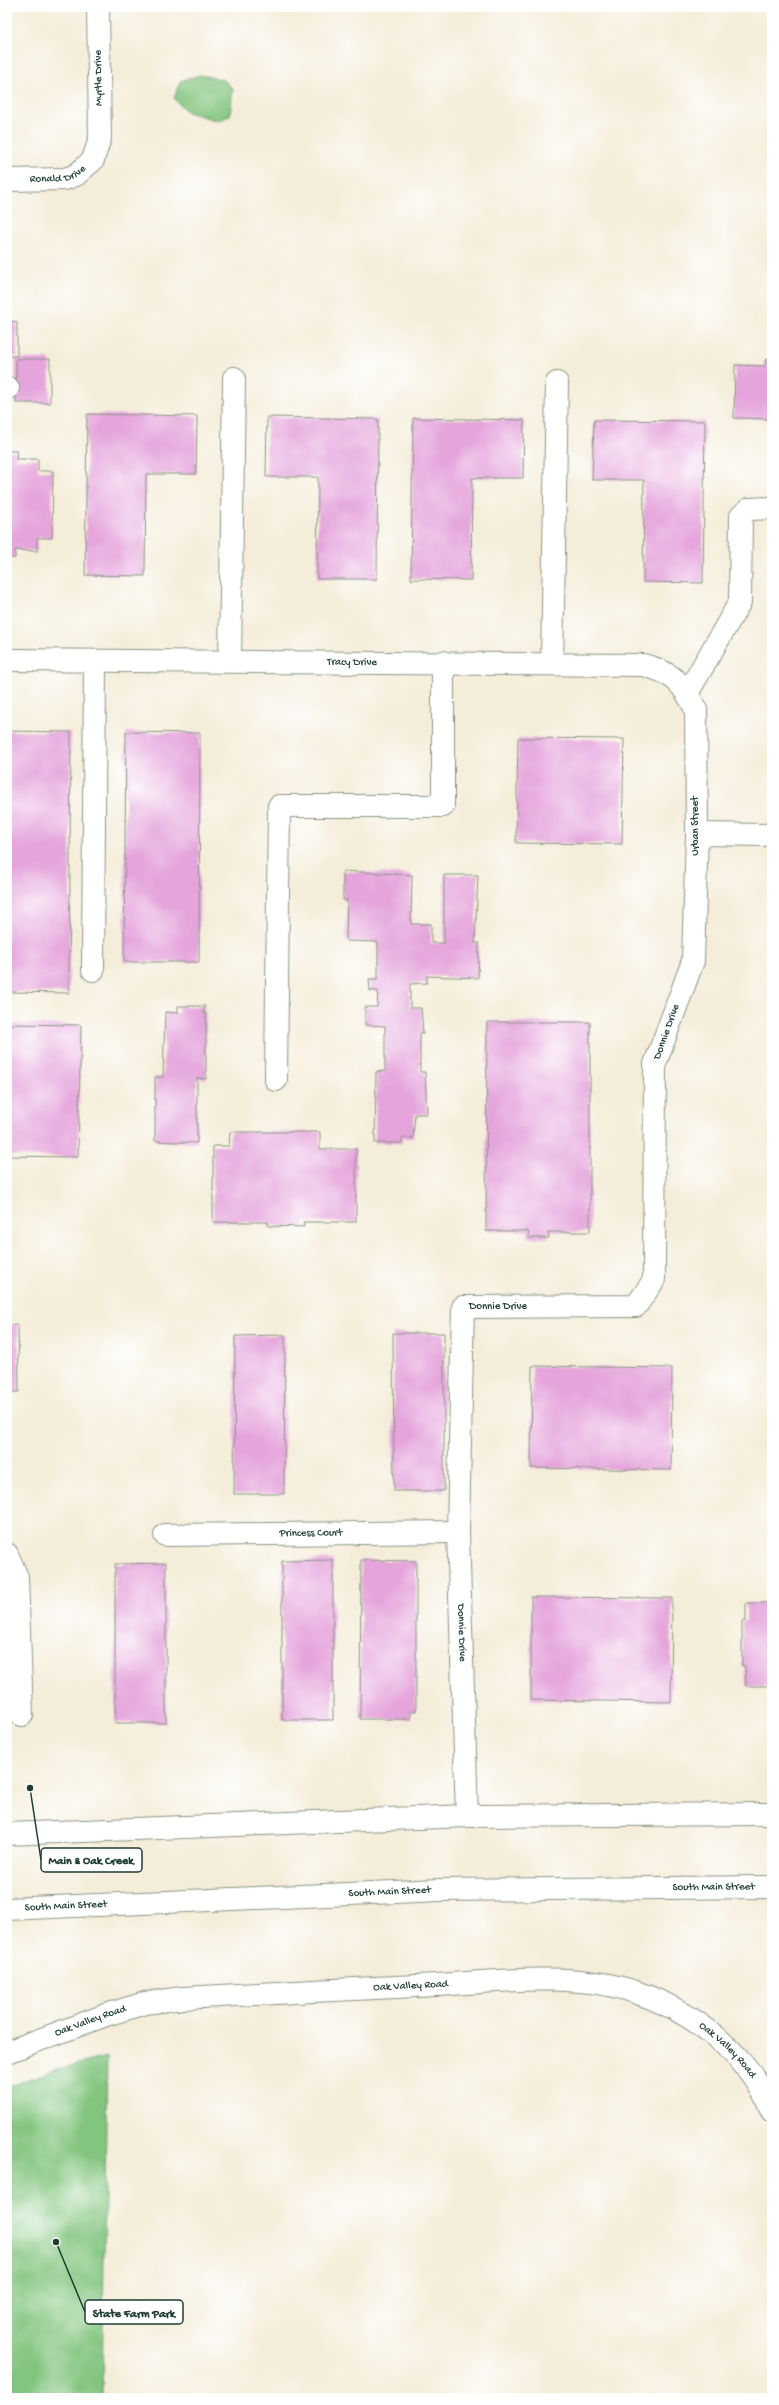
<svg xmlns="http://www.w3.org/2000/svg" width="779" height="2405" font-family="'Gochi Hand',sans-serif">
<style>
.green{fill:#82c57e;stroke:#508159}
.building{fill:#e5a4db}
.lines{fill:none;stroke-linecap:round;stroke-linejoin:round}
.minor-casing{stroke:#8a9586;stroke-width:24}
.highway-casing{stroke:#8a9586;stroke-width:24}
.minor{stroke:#fff;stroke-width:22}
.highway{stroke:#fff;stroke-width:22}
.labels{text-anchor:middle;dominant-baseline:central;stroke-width:4;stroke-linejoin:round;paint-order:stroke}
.street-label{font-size:11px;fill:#1f3d34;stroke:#fff}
.leader{fill:none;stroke:#1f3d34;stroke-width:1.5}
.callout-dot{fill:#1f3d34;stroke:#fff;stroke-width:1.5}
.callout{fill:#fff;stroke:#1f3d34;stroke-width:1.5}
.callout-label{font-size:12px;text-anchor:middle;font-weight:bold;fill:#1f3d34}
</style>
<rect width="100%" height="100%" fill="#fff"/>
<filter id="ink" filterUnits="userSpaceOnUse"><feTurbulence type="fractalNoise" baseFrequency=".025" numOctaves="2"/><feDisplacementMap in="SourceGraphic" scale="8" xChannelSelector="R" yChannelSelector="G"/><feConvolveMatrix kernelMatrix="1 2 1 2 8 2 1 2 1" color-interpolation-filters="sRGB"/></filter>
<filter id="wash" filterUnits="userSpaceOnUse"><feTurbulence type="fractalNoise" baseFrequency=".012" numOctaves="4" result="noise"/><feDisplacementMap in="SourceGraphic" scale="16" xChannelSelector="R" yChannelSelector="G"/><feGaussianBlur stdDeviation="0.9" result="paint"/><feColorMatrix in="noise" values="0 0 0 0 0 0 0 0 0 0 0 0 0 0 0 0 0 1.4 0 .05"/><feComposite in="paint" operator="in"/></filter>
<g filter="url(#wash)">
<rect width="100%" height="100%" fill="#f4edd9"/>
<!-- green -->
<g class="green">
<polygon points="200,75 224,80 233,89 230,115 219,121 187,112 174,99 180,81"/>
<polygon points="107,2057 102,2398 7,2398 7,2087 57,2069"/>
</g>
<g id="blocks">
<!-- building -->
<g class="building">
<polygon points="7,321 17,322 17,356 7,356"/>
<rect x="16" y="359" width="34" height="44"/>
<polygon points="765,360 772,360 772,419 734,418 735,365 765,366"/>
<polygon points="87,414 197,416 196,474 146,474 145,576 85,575"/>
<polygon points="267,417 378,419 377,579 317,579 318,477 266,477"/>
<polygon points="413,418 524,420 523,478 472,478 471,580 411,579"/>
<polygon points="594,420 705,421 703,583 643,582 644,480 592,480"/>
<polygon points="7,451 17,451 16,459 38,459 38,471 53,471 52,538 37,538 37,551 15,550 15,558 7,558"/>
<polygon points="7,731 71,732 69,993 7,992"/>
<polygon points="126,732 200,733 199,962 124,962"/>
<polygon points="518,738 624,739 622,844 516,843"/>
<polygon points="343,871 412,875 411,924 431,924 431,943 444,943 444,875 478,875 475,943 479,943 478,978 427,976 427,983 410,984 410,1008 421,1008 423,1033 420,1033 420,1072 425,1072 427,1114 415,1114 413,1138 402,1138 402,1143 375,1143 376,1072 385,1071 385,1026 365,1025 365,1007 377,1007 378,991 370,991 369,979 378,979 378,942 346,941 347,900 343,900"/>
<polygon points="178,1006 205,1006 203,1013 206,1013 206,1079 197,1078 197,1143 155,1141 155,1077 163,1077 165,1012 178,1013"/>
<polygon points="487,1022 590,1022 590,1232 548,1232 549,1238 529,1238 528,1231 486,1231"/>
<polygon points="7,1024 81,1025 78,1157 7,1156"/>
<polygon points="230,1132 320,1132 320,1149 356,1149 356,1222 303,1222 304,1227 268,1226 268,1222 213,1222 213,1146 229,1146"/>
<polygon points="7,1325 18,1325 19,1392 7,1392"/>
<polygon points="393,1333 444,1333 444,1491 394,1491"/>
<polygon points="285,1335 284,1494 234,1494 235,1336"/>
<polygon points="532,1366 672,1368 671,1470 531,1468"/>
<polygon points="333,1560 333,1720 282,1720 282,1561"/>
<polygon points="361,1560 416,1561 416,1711 411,1711 411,1719 360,1719"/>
<polygon points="166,1563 166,1723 115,1723 115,1564"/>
<polygon points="531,1597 672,1598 671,1702 531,1700"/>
<polygon points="746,1603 772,1603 772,1686 746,1686 745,1666 742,1666 742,1621 746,1621"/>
</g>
</g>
</g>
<g filter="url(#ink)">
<use href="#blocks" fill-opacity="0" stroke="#8a9586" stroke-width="1"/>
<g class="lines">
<defs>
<g id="minor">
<path id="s1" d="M 7,180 L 65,179 L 76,175 L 93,160 L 100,138 L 98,7"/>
<polyline points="7,388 8,388"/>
<path id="s2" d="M 7,660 L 643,665 C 672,672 683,683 696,710 L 697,834 L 693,961 L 655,1064 L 654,1280 L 636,1306 L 463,1307 L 458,1532 L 467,1816"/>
<polyline points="230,661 234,378"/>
<polyline points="552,663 557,383"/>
<polyline points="688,692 740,602 741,516 749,509 772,508"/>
<polyline points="697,834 772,835"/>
<polyline points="93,970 95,661"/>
<polyline points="276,1080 279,806 443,806 443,662"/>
<path id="s3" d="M 165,1535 L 458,1532"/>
<polyline points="7,1554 17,1577 22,1715"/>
<path id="s4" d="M 7,2052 L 106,2015 L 145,2003 L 183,1998 C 268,1993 352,1989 437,1985 C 497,1981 578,1972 635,1992 C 691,2010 750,2055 772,2111"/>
</g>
<g id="highway">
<polyline points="7,1834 467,1816 772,1814"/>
<path id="s5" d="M 7,1909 L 440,1890 L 772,1887"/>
</g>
</defs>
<!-- minor casing -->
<use href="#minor" class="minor-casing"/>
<!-- highway casing -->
<use href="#highway" class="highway-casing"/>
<!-- minor -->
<use href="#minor" class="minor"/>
<!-- highway -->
<use href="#highway" class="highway"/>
</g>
</g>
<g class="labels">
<!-- street labels -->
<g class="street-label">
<text transform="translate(99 78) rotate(-91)">Myrtle Drive</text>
<text stroke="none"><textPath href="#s1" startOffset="52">Ronald Drive</textPath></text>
<text stroke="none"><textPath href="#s2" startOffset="345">Tracy Drive</textPath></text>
<text transform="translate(696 826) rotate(-90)">Urban Street</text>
<text transform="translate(667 1032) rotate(-70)">Donnie Drive</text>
<text x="498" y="1307">Donnie Drive</text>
<text stroke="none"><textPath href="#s3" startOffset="146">Princess Court</textPath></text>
<text stroke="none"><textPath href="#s2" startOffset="1816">Donnie Drive</textPath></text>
<text stroke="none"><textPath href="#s5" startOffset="707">South Main Street</textPath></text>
<text stroke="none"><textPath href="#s5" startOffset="383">South Main Street</textPath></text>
<text stroke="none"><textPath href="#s5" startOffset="59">South Main Street</textPath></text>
<text stroke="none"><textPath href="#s4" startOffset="413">Oak Valley Road</textPath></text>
<text stroke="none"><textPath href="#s4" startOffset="89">Oak Valley Road</textPath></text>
<text stroke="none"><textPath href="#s4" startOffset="749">Oak Valley Road</textPath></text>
</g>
</g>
<!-- callouts -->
<path class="leader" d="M30 1788L41 1860M56 2242L85 2312"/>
<g class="callout-dot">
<circle cx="30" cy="1788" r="4"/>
<circle cx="56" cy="2242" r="4"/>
</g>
<g class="callout">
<rect x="41" y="1848" width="101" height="24" rx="4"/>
<rect x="85" y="2300" width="98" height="24" rx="4"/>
</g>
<g class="callout-label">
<text x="91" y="1864">Main &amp; Oak Creek</text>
<text x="134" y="2317">State Farm Park</text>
</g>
<!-- margin -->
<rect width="779" height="2405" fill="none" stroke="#fff" stroke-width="24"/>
</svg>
